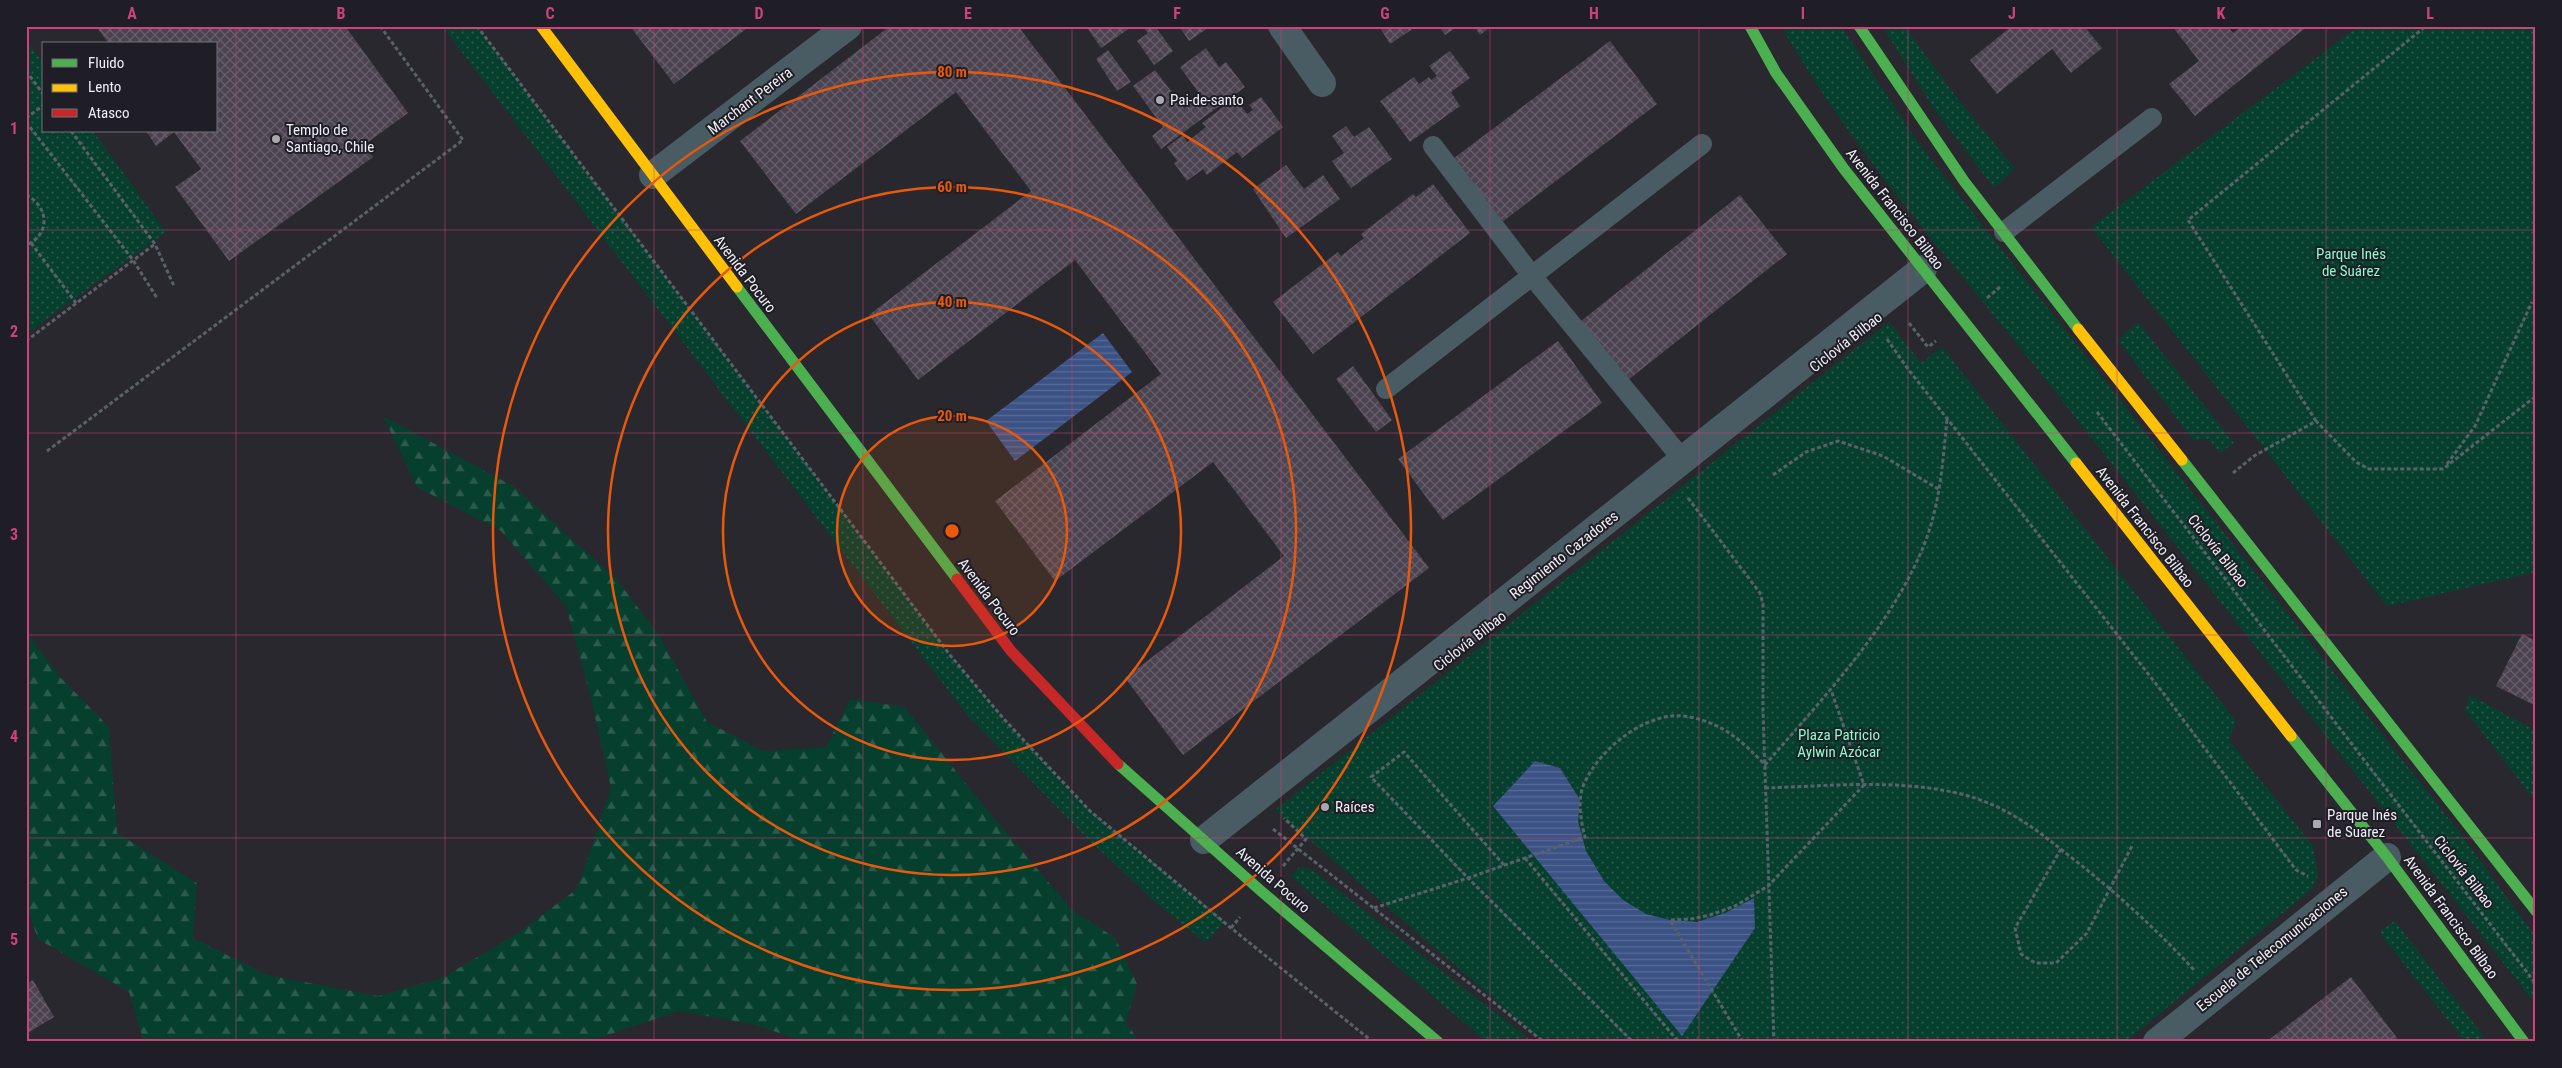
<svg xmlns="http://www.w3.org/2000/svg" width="2562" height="1068" font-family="'Roboto Condensed',sans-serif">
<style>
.green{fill:url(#green-dots)}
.forest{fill:url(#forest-firs)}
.water{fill:url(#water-rules)}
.building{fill:url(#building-cross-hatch)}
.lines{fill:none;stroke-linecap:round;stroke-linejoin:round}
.path{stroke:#596268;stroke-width:3;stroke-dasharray:4 2.5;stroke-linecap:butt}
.lane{stroke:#495b63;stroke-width:20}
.street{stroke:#495b63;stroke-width:28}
.fast{stroke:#4caf50;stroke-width:11}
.slow{stroke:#ffc107;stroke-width:11}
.jam{stroke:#c62828;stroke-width:11}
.grid{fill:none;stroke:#cb437a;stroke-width:1;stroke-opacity:0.55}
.ring{fill:none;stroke:#e8590c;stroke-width:2.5}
.poi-dot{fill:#aaa9af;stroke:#1f1d26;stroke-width:2}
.labels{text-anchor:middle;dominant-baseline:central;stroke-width:4;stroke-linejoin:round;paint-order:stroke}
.poi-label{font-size:15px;fill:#f0eff5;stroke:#1f1d26;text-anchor:start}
.street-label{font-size:15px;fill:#f0eff5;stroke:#1f1d26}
.park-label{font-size:15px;fill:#88fccb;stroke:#1f1d26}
.centre{fill:#e8590c;stroke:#1f1d26;stroke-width:2.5}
.ring-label{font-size:15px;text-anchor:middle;font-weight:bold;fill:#e8590c;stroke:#1f1d26;stroke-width:4;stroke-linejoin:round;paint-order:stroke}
.neatline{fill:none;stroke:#cb437a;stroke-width:2}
.grid-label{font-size:16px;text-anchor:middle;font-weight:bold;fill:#cb437a}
</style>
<defs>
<pattern id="green-dots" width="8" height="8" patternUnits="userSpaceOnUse" patternTransform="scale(1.25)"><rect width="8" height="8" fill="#063f2e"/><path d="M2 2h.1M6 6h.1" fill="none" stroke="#2b5b4d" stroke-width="1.8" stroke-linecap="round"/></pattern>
<pattern id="forest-firs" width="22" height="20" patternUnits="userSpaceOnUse" patternTransform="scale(1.25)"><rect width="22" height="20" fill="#063f2e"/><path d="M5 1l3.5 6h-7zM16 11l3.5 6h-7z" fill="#2b5b4d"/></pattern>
<pattern id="water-rules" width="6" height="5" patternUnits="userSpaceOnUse" patternTransform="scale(1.25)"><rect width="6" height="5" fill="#3b5285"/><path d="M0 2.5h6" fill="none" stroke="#586b97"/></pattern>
<pattern id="building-cross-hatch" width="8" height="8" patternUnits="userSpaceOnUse" patternTransform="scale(1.25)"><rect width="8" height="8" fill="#4c4350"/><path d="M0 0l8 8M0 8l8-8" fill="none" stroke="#665e6a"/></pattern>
</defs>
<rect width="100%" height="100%" fill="#29282e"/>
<!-- green -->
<g class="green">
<polygon points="442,26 477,26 950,655 1003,718 1090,811 1225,921 1206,943 1154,901 1084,835 967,715"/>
<path d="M 1781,26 L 1841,26 L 1919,144 L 2459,832 L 2536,937 L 2536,1005 C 2376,799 2214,594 2053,389 C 1960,271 1856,157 1781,26 Z"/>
<polygon points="1882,26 1904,26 1958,99 2015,169 1994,188 1934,109"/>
<polygon points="2359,26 2536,26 2536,572 2387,606 2091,227"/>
<polygon points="26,40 44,64 44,131 93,131 166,232 26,334"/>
<polygon points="1889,322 1921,363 1942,347 2236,721 2229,740 2313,846 2318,876 2312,889 2125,1042 1544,1042 1275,810"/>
<polygon points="2138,322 2234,443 2220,453 2209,439 2193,440 2118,340"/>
<polygon points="2470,695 2536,731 2536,802 2465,710"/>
<polygon points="1299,867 1311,869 1533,1042 1487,1042 1291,877"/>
<polygon points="2395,921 2488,1042 2465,1042 2379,932"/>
</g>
<!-- forest -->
<polygon class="forest" points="383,416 513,486 617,580 658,634 707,722 763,751 826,747 850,699 905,707 979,800 1071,909 1115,938 1137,984 1126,1023 1140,1042 807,1042 752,1024 679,1011 587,1042 144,1042 129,992 38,939 26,905 26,631 60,677 109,727 117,833 197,883 193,938 267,975 378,996 442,978 518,933 577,889 611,788 590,694 566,606 501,531 417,487"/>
<!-- water -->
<g class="water">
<polygon points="1103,333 1132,372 1015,461 986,421"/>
<polygon points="1535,761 1560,768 1580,800 1578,821 1586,851 1604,881 1623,900 1646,914 1670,920 1697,922 1725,913 1754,898 1755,928 1682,1036 1493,806"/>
</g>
<!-- building -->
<g class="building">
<polygon points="96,26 345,26 408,113 364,145 373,157 229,261 175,187 201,169 174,132 156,146 146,131 216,131 216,44 109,44"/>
<polygon points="630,26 750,26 674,84"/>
<polygon points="890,26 1018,26 1429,568 1183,755 1125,678 1284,556 1213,462 1055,581 995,501 1161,374 1075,260 918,380 869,315 1031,191 956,92 796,214 740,141"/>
<polygon points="1086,26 1133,26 1101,48"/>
<polygon points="1142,26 1155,26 1173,51 1154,65 1137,41 1148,33"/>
<polygon points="1179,26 1211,26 1189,41"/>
<polygon points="1379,26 1417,26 1390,44"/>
<polygon points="1439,26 1458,26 1445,35"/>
<polygon points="1474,26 1492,26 1480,35"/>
<polygon points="2012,26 2084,26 2102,48 2071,73 2052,49 1997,94 1970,60"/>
<polygon points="2172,26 2227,26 2233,33 2242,26 2308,26 2195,116 2169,84 2199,61"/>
<polygon points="1610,41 1657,104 1498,225 1450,161"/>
<polygon points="1206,48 1219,67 1226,62 1245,87 1161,149 1152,136 1163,127 1133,86 1155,70 1184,108 1201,96 1180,67"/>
<polygon points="1108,50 1131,82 1117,91 1096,59"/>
<polygon points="1450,51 1470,78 1451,92 1460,106 1410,142 1380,101 1414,77 1419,84 1429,77 1431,80 1437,76 1429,66"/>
<polygon points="1261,97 1283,127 1242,158 1237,152 1207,175 1203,169 1187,181 1174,163 1177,161 1167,147 1183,135 1187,142 1206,127 1202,123 1235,98 1247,114 1253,110 1249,105"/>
<polygon points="1346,126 1354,137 1369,127 1392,159 1351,188 1332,161 1344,153 1332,136"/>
<polygon points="1286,165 1304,189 1323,175 1340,199 1286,238 1253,189"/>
<polygon points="1433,184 1470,233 1313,354 1273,302 1338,252 1341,256 1364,238 1361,234 1413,194 1416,197"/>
<polygon points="1740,195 1787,254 1628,380 1581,321"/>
<polygon points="1558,341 1602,403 1443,520 1398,459"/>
<polygon points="1353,366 1392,420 1376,432 1336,379"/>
<polygon points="2522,634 2536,641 2536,706 2496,686"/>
<polygon points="2351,977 2397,1038 2393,1042 2266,1042"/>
<polygon points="33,980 54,1017 26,1034 26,984"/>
</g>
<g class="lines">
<!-- path -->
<g class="path">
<polyline points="477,26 950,655 1003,718 1090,811 1231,928 1373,1042"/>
<polyline points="26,71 44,95"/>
<polyline points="26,118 44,105"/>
<polyline points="26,122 133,260 157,298"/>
<polyline points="71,131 155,244 174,286"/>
<path d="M 26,195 C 49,206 51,235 26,245"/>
<polyline points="31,243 76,303"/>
<polyline points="1987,298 2000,287 2001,289"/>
<polyline points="1909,323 1928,347 1936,341"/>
<polyline points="1887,339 1908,369 2164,694 2296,870 2308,876"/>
<polyline points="26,341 155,244"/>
<polyline points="26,397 27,398"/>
<polyline points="2097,412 2536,984"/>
<polyline points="2316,421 2188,220 2426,26"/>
<polyline points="47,451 463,140 380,26"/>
<polyline points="2447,464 2475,426 2532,302"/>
<polyline points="2233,473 2254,456 2316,421 2356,462 2369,469 2443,469 2536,396"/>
<polyline points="1773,475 1806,452 1838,441 1883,456 1940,490"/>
<polyline points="1688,498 1760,593 1763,604 1763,710 1774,1042"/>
<path d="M 1765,788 C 1828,786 1895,779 1957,793 C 2008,805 2038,831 2077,862 C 2119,895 2158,931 2194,970"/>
<polyline points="1273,829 1544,1042"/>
<polyline points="2061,849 2015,928 2021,954 2035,963 2056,963 2087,933 2133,844"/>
<polyline points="1525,858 1676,1039 1674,1042"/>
<path d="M 1504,865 L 1404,752 L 1371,777 L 1468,878 L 1585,837 C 1581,822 1577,799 1584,784 C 1599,749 1649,708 1690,717 C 1724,724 1742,741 1765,765 C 1822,699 1891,627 1924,545 C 1940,505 1943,461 1947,419"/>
<polyline points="1283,866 1306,839 1284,818"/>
<polyline points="1374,908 1468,878 1633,1042"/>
<polyline points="1231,928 1240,917"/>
<polyline points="1743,1042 1670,920 1691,919 1710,915 1735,906 1768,886 1864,785 1831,690"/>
</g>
<!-- lane -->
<g class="lane">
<polyline points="1433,146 1532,276 1683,460"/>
<polyline points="2004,232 2152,118"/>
<polyline points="1386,389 1702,144"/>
</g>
<!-- street -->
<g class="street">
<polyline points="1282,26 1322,83"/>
<polyline points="653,175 848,26"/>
<polyline points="1204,840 1923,269"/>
<polyline points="2157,1042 2387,857"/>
</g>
<!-- fast -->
<g class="fast">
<polyline points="1750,26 1776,73 1844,169 2076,463"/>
<polyline points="1859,26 1964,181 2078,329"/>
<polyline points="737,287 957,579"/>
<polyline points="2182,460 2536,911"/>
<polyline points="2291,736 2387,857 2524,1042"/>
<polyline points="1118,764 1261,891 1438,1042"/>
</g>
<!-- slow -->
<g class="slow">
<polyline points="541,26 737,287"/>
<polyline points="2078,329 2182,460"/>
<polyline points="2076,463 2291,736"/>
</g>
<!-- jam -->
<polyline class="jam" points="957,579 1011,651 1118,764"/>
</g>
<!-- grid -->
<path class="grid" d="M 236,26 L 236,1042M 445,26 L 445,1042M 654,26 L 654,1042M 863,26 L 863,1042M 1072,26 L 1072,1042M 1281,26 L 1281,1042M 1490,26 L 1490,1042M 1699,26 L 1699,1042M 1908,26 L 1908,1042M 2117,26 L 2117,1042M 2326,26 L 2326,1042M 26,230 L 2536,230M 26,433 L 2536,433M 26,635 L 2536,635M 26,838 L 2536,838"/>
<!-- distance rings -->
<circle cx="952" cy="531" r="115" fill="#e8590c" fill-opacity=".12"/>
<g class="ring">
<circle cx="952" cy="531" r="115"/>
<circle cx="952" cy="531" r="229"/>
<circle cx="952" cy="531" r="344"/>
<circle cx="952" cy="531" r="459"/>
</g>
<!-- markers -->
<g class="poi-dot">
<circle cx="1160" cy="100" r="5"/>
<circle cx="276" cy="139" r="5"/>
<circle cx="1325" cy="807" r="5"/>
<rect x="2312" y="819" width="10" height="10" rx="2.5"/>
</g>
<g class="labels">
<!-- poi labels -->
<g class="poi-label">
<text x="1170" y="100">Pai-de-santo</text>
<text x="286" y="130">Templo de<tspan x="286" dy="17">Santiago, Chile</tspan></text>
<text x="1335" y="807">Raíces</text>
<text x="2327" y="815">Parque Inés<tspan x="2327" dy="17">de Suarez</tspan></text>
</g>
<!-- street labels -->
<g class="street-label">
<text transform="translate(750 101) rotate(-37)">Marchant Pereira</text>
<text transform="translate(1895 209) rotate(52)">Avenida Francisco Bilbao</text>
<text transform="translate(745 274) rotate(53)">Avenida Pocuro</text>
<text transform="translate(1846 342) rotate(-38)">Ciclovía Bilbao</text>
<text transform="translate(2145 527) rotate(52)">Avenida Francisco Bilbao</text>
<text transform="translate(2218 551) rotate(52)">Ciclovía Bilbao</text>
<text transform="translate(1564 555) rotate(-38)">Regimiento Cazadores</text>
<text transform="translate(989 597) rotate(53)">Avenida Pocuro</text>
<text transform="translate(1470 641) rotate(-38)">Ciclovía Bilbao</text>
<text transform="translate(2464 872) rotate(52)">Ciclovía Bilbao</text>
<text transform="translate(1273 880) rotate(41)">Avenida Pocuro</text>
<text transform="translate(2451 917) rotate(54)">Avenida Francisco Bilbao</text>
<text transform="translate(2272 949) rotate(-39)">Escuela de Telecomunicaciones</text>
</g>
<!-- park labels -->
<g class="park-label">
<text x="2351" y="254">Parque Inés<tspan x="2351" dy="17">de Suárez</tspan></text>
<text x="1839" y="735">Plaza Patricio<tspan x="1839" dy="17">Aylwin Azócar</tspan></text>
</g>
</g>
<circle cx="952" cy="531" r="8" class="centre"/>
<g class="ring-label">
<text x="952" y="77">80 m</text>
<text x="952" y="192">60 m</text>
<text x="952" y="307">40 m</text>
<text x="952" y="421">20 m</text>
</g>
<!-- border -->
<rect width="2562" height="1068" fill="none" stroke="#1f1d26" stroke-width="55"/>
<!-- legend -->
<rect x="42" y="42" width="175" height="90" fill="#1f1d26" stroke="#737179"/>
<rect x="52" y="59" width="25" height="8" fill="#4caf50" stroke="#737179"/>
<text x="88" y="68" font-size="15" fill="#f0eff5">Fluido</text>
<rect x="52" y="84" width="25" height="8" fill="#ffc107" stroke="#737179"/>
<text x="88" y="92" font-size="15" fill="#f0eff5">Lento</text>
<rect x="52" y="109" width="25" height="8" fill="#c62828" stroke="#737179"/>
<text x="88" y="118" font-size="15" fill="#f0eff5">Atasco</text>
<rect x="28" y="28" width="2506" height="1012" class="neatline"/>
<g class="grid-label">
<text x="132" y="19">A</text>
<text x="341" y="19">B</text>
<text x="550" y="19">C</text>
<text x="759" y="19">D</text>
<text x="968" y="19">E</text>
<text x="1177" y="19">F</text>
<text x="1385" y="19">G</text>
<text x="1594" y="19">H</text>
<text x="1803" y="19">I</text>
<text x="2012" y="19">J</text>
<text x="2221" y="19">K</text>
<text x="2430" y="19">L</text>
<text x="14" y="134">1</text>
<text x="14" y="337">2</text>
<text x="14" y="540">3</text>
<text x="14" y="742">4</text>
<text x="14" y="945">5</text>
</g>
</svg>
